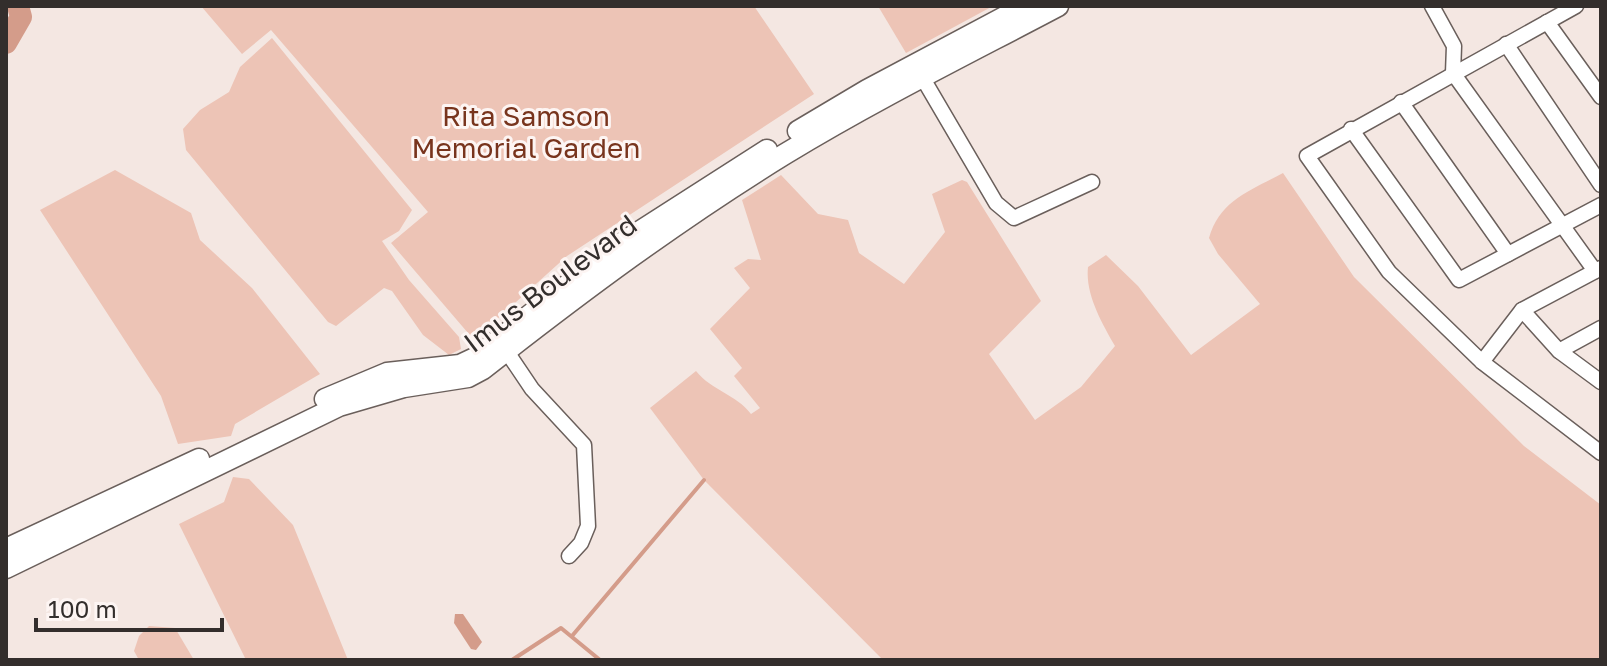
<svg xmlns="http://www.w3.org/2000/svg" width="1607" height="666" font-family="'Golos Text',sans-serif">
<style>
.green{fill:#edc4b6}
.water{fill:#d49c8a}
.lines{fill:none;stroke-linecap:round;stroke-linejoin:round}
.stream{stroke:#d49c8a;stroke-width:4}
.river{stroke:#d49c8a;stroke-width:22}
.street-casing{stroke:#6a5f5b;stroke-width:17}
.secondary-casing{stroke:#6a5f5b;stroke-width:23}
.street{stroke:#fff;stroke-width:14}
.secondary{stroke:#fff;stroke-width:20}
.labels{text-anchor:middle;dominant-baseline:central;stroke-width:6;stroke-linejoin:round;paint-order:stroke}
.park-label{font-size:28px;fill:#78341d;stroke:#fdf5f3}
.street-label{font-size:28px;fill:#332e2c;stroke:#fdf5f3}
</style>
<rect width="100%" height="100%" fill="#f4e7e2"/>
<!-- green -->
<g class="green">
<polygon points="201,6 754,6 814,94 567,256 474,340 391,243 428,212 271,30 242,54"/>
<polygon points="878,6 993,6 906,53"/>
<polygon points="272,38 412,210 399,231 382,241 409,280 459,337 461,349 449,355 423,335 392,291 384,288 336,326 328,322 186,150 183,129 200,110 229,92 240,67"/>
<polygon points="115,170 191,213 200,240 252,288 320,374 235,424 231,436 178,444 161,396 40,210"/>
<path d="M 1283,173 L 1354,277 L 1524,446 L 1601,505 L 1601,660 L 883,660 L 704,480 L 650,408 L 696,371 C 712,391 736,394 751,414 L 760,408 L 734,376 L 742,368 L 710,329 L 750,288 L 734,268 L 748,259 L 761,260 L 742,200 L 781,175 L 818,214 L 848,220 L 859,253 L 904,284 L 945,232 L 932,194 L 962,180 L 967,182 L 1041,301 L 989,354 L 1035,420 L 1081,387 L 1115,346 C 1102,323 1085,294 1088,267 L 1106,255 L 1138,286 L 1191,355 L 1260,304 L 1218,254 L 1209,238 C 1220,200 1250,191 1283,173 Z"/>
<polygon points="233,477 249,479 293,525 348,660 246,660 179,524 224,502"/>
<polygon points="149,626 175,628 194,660 139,660 134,651 139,636"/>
</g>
<!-- water -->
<polygon class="water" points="455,614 463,614 482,642 476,650 471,649 454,623"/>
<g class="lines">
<!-- stream -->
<g class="stream">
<polyline points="572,636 704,480"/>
<polyline points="512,660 561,628 600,660"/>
</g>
<!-- river -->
<polyline class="river" points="6,43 21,17 18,6"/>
<defs>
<g id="street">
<polyline points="1432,6 1454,46 1453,73 1595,271"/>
<polyline points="1576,6 1307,156 1389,272 1482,362 1522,310 1601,268"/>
<polyline points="1547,22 1601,97"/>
<polyline points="1506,44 1601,185"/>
<polyline points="918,70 996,203 1014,218 1092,182"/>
<polyline points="1401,102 1508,254"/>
<polyline points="1351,129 1459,280 1601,205"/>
<polyline points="1522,310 1559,351 1601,382"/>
<polyline points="501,343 532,389 584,445 588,526 581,543 569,556"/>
<polyline points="1559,351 1601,328"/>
<polyline points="1482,362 1601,453"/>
</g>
<g id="secondary">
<polyline points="798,131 867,90 1025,6"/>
<polyline points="325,399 387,373 460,365 477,357 614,248 767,150"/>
<polyline points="6,549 199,459"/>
<path d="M 6,568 L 339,406 L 404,387 L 468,377 L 483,369 C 581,292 679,219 785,154 C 874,100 967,54 1058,6"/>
</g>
</defs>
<!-- street casing -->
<use href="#street" class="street-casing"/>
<!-- secondary casing -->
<use href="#secondary" class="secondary-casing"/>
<!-- street -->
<use href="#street" class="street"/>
<!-- secondary -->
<use href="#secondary" class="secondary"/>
</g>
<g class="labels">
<!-- park labels -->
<g class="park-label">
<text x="526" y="115">Rita Samson<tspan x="526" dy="32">Memorial Garden</tspan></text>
</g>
<!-- street labels -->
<g class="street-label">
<text transform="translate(550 283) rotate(-37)">Imus Boulevard</text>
</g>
</g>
<!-- border -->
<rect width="1607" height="666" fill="none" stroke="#332e2c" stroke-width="16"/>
<!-- scale -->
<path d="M36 618v12h186v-12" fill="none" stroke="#332e2c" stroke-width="4"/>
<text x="48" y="618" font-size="24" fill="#332e2c" stroke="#fdf5f3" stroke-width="6" paint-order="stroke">100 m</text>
</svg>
